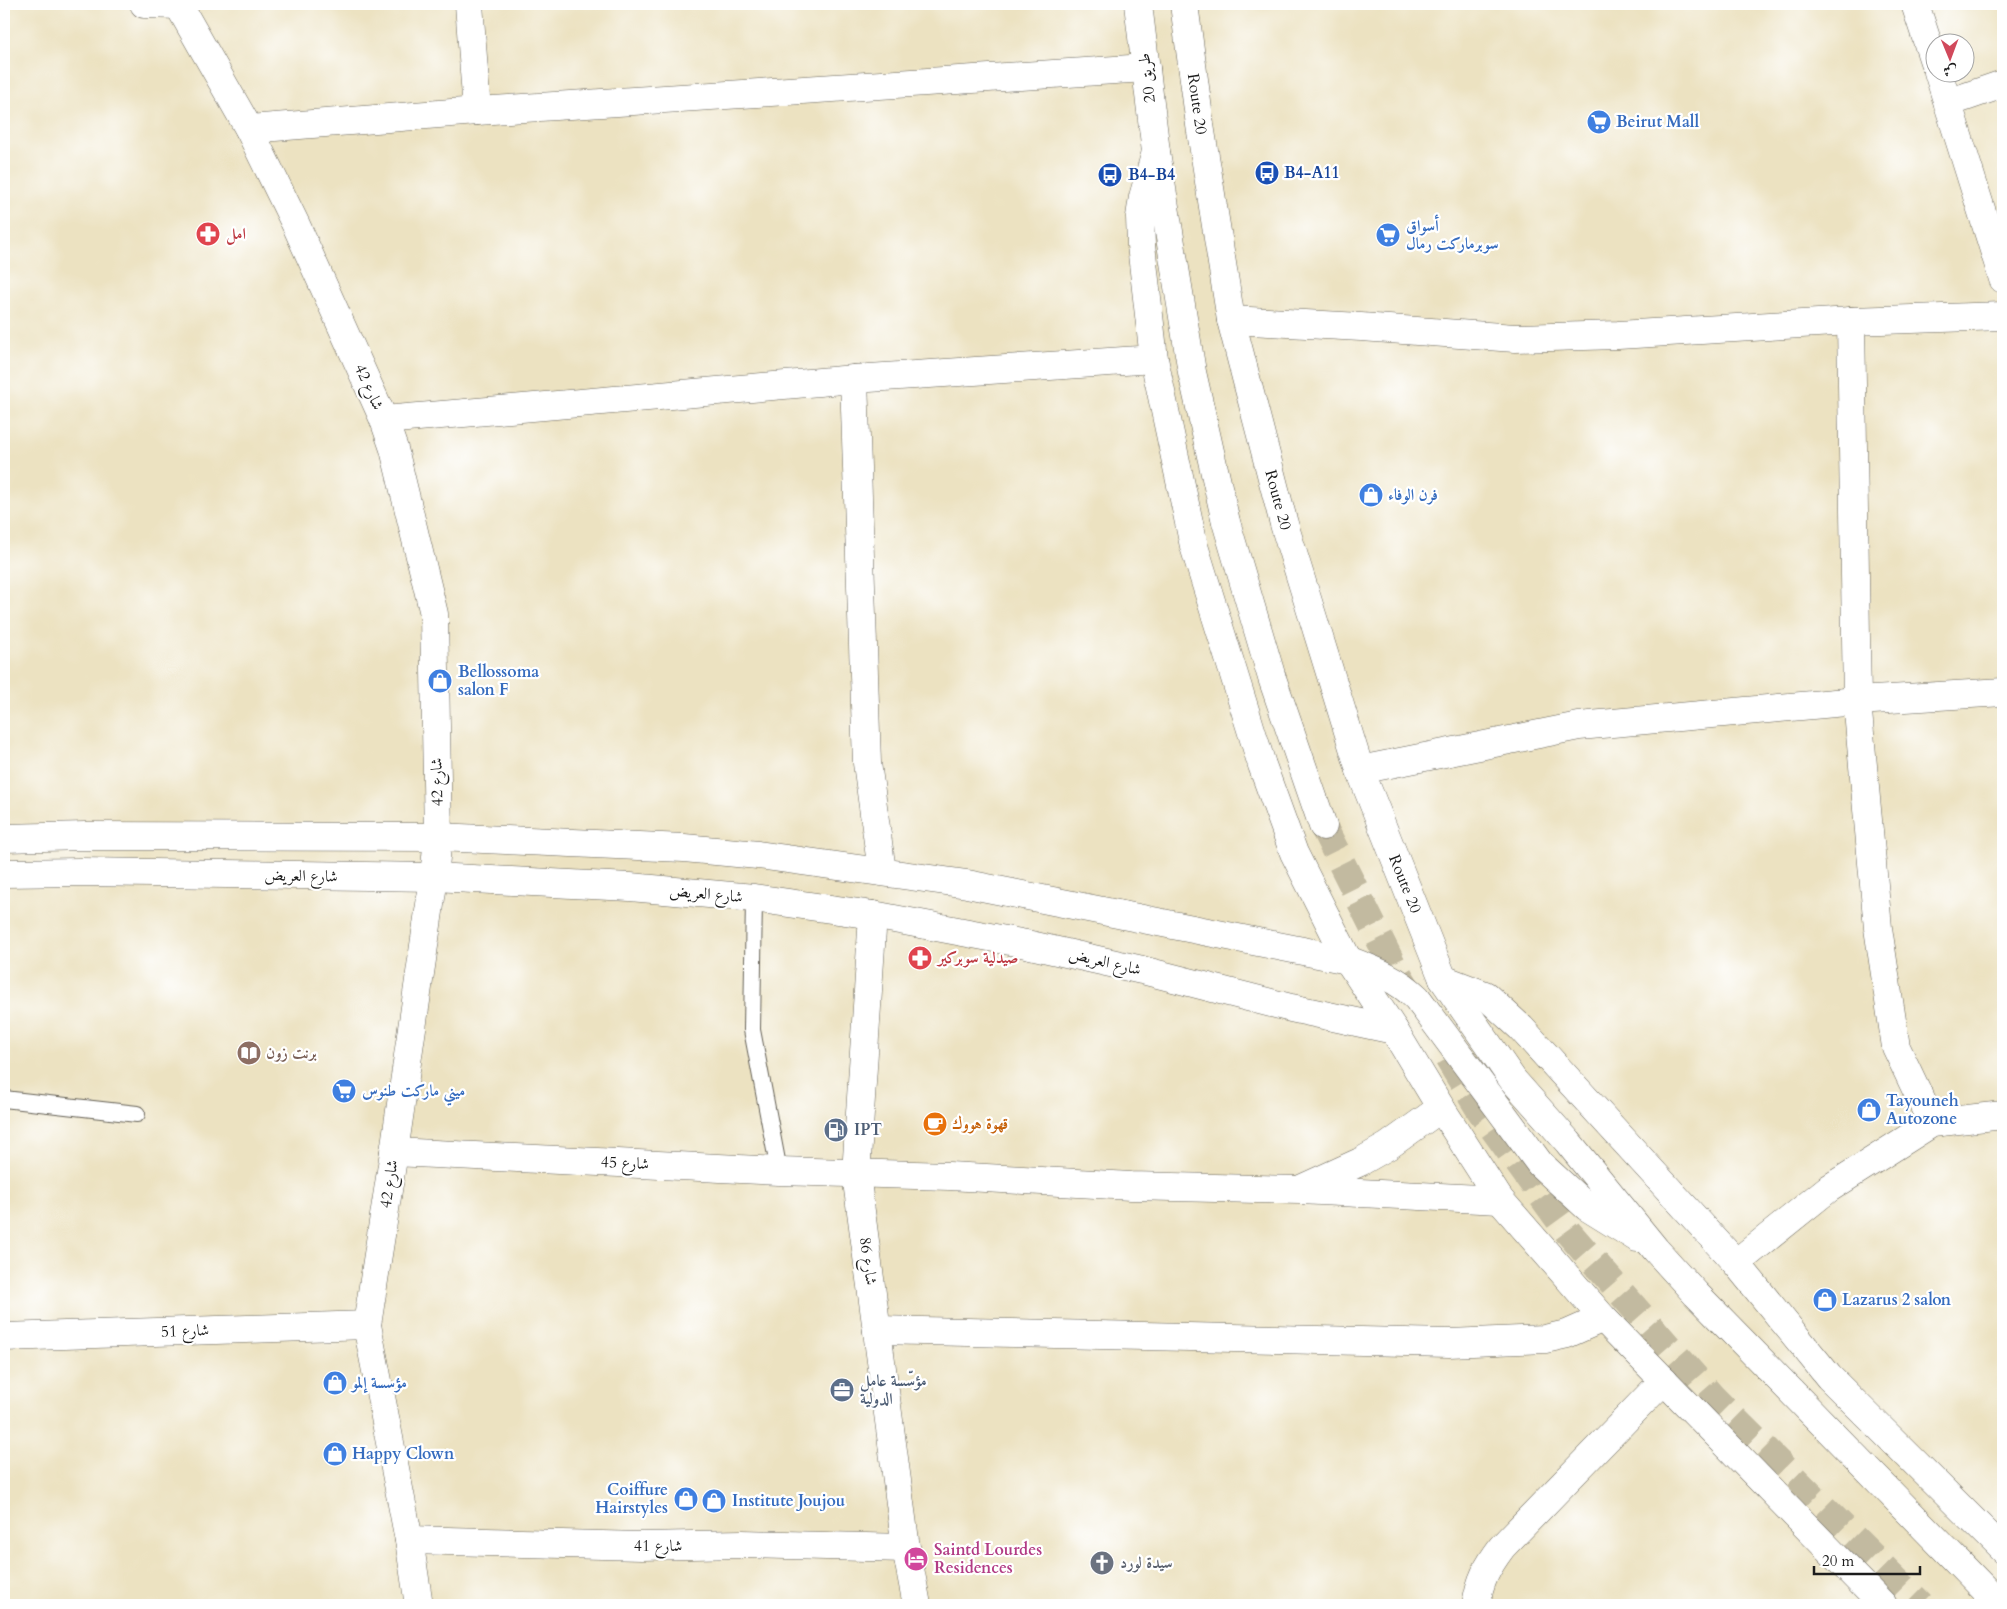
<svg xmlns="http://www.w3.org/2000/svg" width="2007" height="1609" font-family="Cardo,Amiri,serif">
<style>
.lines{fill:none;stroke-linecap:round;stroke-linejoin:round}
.secondary-tunnel{stroke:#c2baa0;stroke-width:28;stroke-dasharray:28 14;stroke-linecap:butt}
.service-casing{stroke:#656156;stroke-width:18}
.minor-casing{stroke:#656156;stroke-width:29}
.tertiary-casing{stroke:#656156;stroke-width:29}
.secondary-casing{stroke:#656156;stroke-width:29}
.trunk-casing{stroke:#656156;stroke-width:29}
.service{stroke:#fff;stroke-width:16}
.minor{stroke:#fff;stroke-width:28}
.tertiary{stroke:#fff;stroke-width:28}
.secondary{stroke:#fff;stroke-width:28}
.trunk{stroke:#fff;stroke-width:28}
.labels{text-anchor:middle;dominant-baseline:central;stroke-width:4.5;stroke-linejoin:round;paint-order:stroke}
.street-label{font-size:16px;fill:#1c1c1c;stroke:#fff}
.shop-label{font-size:16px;font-weight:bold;fill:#366cbe;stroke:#fff;text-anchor:start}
.transit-label{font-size:16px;font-weight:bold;fill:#164399;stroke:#fff;text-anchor:start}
.health-label{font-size:16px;font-weight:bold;fill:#be3a42;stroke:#fff;text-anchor:start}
.education-label{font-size:16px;font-weight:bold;fill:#785e54;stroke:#fff;text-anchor:start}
.food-label{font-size:16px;font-weight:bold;fill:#c56008;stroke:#fff;text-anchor:start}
.service-label{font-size:16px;font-weight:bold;fill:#4e5e75;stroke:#fff;text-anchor:start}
.hotel-label{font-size:16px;font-weight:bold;fill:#b23c85;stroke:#fff;text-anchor:start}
.worship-label{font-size:16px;font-weight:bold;fill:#5b616d;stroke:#fff;text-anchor:start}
</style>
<rect width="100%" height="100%" fill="#fff"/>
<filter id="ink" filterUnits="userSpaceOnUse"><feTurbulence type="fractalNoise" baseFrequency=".02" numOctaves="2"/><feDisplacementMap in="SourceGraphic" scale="10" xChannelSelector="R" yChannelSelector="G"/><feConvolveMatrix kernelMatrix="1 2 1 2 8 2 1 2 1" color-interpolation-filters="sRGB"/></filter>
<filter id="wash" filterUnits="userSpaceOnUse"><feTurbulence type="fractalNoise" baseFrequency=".0096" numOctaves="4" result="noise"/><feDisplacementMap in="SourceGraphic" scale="20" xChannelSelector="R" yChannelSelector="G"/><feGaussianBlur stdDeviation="1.12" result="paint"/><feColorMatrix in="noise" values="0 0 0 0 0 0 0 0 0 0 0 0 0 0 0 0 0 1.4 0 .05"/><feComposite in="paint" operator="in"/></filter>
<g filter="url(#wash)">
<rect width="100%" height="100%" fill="#ece2c1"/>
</g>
<g filter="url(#ink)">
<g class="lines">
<!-- secondary-tunnel -->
<g class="secondary-tunnel">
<polyline points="1323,826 1392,964 1411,995"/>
<polyline points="1448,1058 1480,1110 1568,1232 1712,1397 1921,1605"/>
</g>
<defs>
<g id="service">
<polyline points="754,898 752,1030 779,1171"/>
<polyline points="4,1099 137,1114"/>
</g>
<g id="minor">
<polyline points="144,4 179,5"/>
<polyline points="469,4 477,111"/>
<polyline points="1915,4 1934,62"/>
<polyline points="1938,72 2003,279"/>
<polyline points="1948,103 2003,84"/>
<polyline points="249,129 477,111 1146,68"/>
<polyline points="1231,320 1361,327 1515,338 1618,335 1851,321 2003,316"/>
<polyline points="1851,321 1857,701 1878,928 1896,1047 1932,1123"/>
<polyline points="854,379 867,763 882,871"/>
<polyline points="384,420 854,379 1154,359"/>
<polyline points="1360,770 1579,726 1857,701 2003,692"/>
<polyline points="873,915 856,1174 906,1548 917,1605"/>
<polyline points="394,1152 779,1171 949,1176 1131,1186 1300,1190 1500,1200"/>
<polyline points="1303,1188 1360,1162 1388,1146 1441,1108"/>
<polyline points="1736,1263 1828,1189 1932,1123 2003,1115"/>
<polyline points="877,1330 1449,1343 1545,1339 1567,1334 1603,1318"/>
<polyline points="4,1337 367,1325"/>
<polyline points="409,1540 642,1546 742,1544 906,1548"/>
<path d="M 1476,1605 C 1480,1580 1487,1567 1502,1547 L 1664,1380"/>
</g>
<polyline id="tertiary" points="178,4 249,129 296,225 384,420 394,449 434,614 438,837 434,877 394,1152 367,1325 409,1540 419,1605"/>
<g id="secondary">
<polyline points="1138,4 1156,152 1192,372 1226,522 1272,678 1323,826"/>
<polyline points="1184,4 1200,125 1231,320 1284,524 1360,770 1443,979 1513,1080 1568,1142 1656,1250 1696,1294 2000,1605"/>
<path d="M 4,838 L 85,836 L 438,837 L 684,848 L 758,855 L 967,884 L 1348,960 C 1374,970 1397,978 1417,998 L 1540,1164 L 1587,1207 L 1637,1238"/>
<polyline points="4,873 80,872 434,877 630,887 754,898 873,915 1026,944 1142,970 1291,1008 1394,1030"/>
</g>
<g id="trunk">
<polyline points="1156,152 1143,197 1140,217 1141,245 1154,359 1194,546 1262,765 1294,853 1348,960 1394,1030 1441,1108 1500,1200 1603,1318 1883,1605"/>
<polyline points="1443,979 1485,995 1521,1028 1736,1263 1829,1377 2003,1550"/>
</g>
</defs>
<!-- service casing -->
<use href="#service" class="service-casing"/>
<!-- minor casing -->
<use href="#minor" class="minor-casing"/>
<!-- tertiary casing -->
<use href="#tertiary" class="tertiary-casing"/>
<!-- secondary casing -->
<use href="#secondary" class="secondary-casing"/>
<!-- trunk casing -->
<use href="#trunk" class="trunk-casing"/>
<!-- service -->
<use href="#service" class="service"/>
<!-- minor -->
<use href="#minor" class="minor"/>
<!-- tertiary -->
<use href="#tertiary" class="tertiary"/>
<!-- secondary -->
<use href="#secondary" class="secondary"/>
<!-- trunk -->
<use href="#trunk" class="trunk"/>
</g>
</g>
<!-- icons -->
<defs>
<symbol id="supermarket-disc" viewBox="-11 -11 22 22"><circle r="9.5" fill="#3f7fe0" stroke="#fff"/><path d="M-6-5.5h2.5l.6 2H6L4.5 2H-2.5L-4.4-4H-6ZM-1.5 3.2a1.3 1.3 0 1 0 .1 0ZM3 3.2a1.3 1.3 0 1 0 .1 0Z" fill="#fff"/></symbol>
<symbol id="bus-disc" viewBox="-11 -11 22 22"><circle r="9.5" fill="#1a4fb4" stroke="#fff"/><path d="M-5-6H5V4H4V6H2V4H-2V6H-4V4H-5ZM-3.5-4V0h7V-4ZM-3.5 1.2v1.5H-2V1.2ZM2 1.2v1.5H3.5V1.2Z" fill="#fff"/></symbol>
<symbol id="pharmacy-disc" viewBox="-11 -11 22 22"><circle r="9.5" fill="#e0444e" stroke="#fff"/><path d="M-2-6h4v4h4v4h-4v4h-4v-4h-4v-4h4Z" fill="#fff"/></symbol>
<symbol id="shop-disc" viewBox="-11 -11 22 22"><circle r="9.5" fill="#3f7fe0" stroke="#fff"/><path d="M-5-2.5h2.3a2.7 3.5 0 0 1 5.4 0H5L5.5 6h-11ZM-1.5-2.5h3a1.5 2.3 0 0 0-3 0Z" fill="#fff"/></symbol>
<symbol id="library-disc" viewBox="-11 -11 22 22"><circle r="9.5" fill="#8d6e63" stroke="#fff"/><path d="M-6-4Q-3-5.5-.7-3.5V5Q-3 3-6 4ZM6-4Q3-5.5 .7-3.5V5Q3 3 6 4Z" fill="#fff"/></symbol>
<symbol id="cafe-disc" viewBox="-11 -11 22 22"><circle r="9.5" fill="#e8710a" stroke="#fff"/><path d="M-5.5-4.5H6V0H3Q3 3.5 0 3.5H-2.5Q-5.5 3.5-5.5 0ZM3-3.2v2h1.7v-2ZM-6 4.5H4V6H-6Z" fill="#fff"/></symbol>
<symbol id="fuel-disc" viewBox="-11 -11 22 22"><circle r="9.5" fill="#5c6f8a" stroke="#fff"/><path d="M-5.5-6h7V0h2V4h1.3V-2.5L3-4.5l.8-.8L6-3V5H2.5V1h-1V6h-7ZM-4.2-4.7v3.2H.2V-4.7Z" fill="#fff"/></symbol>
<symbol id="office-disc" viewBox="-11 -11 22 22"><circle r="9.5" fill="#5c6f8a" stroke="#fff"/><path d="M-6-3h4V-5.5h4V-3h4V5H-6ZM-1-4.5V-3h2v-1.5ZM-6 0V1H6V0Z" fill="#fff"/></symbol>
<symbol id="hotel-disc" viewBox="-11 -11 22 22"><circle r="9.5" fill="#d1479c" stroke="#fff"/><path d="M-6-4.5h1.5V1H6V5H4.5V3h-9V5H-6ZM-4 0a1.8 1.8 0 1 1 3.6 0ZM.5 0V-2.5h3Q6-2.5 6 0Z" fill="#fff"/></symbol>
<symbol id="church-disc" viewBox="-11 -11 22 22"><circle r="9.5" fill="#6b7280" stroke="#fff"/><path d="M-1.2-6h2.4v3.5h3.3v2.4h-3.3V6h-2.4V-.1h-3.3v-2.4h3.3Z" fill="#fff"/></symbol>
</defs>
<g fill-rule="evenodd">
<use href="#supermarket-disc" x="1585" y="108" width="28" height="28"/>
<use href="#bus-disc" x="1253" y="159" width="28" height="28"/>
<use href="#bus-disc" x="1096" y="161" width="28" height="28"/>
<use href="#pharmacy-disc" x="194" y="220" width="28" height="28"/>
<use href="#supermarket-disc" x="1374" y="221" width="28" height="28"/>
<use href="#shop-disc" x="1357" y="481" width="28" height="28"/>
<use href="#shop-disc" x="426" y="667" width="28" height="28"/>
<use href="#pharmacy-disc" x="906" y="944" width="28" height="28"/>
<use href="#library-disc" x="235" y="1039" width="28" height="28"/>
<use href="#supermarket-disc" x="330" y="1077" width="28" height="28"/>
<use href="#shop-disc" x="1855" y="1096" width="28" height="28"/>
<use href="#cafe-disc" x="921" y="1110" width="28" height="28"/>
<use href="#fuel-disc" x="822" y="1116" width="28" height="28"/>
<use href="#shop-disc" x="1811" y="1286" width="28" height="28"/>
<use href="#shop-disc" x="321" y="1369" width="28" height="28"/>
<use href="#office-disc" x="828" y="1376" width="28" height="28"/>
<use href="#shop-disc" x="321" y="1440" width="28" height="28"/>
<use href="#shop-disc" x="672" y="1485" width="28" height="28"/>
<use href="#shop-disc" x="700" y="1487" width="28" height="28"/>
<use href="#hotel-disc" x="902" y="1545" width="28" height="28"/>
<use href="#church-disc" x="1088" y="1549" width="28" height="28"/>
</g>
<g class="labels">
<!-- street labels -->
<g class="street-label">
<text transform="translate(1147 78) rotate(-97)">طريق 20</text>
<text transform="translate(1197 104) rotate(82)">Route 20</text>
<text transform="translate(369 387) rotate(66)">شارع 42</text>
<text transform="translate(1278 500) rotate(75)">Route 20</text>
<text transform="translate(437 782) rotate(-91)">شارع 42</text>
<text transform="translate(301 876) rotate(1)">شارع العريض</text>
<text transform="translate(1405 884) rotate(68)">Route 20</text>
<text transform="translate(706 894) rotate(5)">شارع العريض</text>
<text transform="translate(1105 962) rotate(13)">شارع العريض</text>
<text transform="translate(625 1163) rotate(3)">شارع 45</text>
<text transform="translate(389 1184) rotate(-81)">شارع 42</text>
<text transform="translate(868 1261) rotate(82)">شارع 86</text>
<text transform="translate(185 1331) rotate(-2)">شارع 51</text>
<text x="658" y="1546">شارع 41</text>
</g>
<!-- shop labels -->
<g class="shop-label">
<text x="1616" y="122">Beirut Mall</text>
<text x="1406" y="226">أسواق<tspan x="1406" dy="18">سوبرماركت رمال</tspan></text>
<text x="1388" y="495">فرن الوفاء</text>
<text x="458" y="672">Bellossoma<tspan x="458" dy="18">salon F</tspan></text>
<text x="362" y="1091">ميني ماركت طنوس</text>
<text x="1886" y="1101">Tayouneh<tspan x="1886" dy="18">Autozone</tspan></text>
<text x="1842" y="1300">Lazarus 2 salon</text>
<text x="352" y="1383">مؤسسة إلمو</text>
<text x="352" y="1454">Happy Clown</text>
<text x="668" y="1490" text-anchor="end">Coiffure<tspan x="668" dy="18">Hairstyles</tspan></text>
<text x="732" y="1501">Institute Joujou</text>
</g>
<!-- transit labels -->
<g class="transit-label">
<text x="1284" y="173">B4-A11</text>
<text x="1128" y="175">B4-B4</text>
</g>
<!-- health labels -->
<g class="health-label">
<text x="226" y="234">امل</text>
<text x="938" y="958">صيدلية سوبركير</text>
</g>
<!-- education labels -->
<g class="education-label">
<text x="266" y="1053">برنت زون</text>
</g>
<!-- food labels -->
<g class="food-label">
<text x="952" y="1124">قهوة هووك</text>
</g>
<!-- service labels -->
<g class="service-label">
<text x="854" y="1130">IPT</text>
<text x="860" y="1381">مؤسّسة عامل<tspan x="860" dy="18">الدولية</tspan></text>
</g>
<!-- hotel labels -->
<g class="hotel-label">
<text x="934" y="1550">Saintd Lourdes<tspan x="934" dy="18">Residences</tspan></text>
</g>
<!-- worship labels -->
<g class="worship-label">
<text x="1120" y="1563">سيدة لورد</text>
</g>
</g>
<!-- margin -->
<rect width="2007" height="1609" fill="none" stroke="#fff" stroke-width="20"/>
<!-- north arrow -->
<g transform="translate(1950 58) rotate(179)"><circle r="24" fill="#ffffff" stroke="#a4a4a4"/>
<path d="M0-4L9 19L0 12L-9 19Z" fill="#d1495b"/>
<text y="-8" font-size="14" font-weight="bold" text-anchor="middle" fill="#1c1c1c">ش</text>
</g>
<!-- scale -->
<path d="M1814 1566v8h106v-8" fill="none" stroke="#1c1c1c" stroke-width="2.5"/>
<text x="1822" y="1566" font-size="15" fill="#1c1c1c" stroke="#ffffff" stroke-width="4" paint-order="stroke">20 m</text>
</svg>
